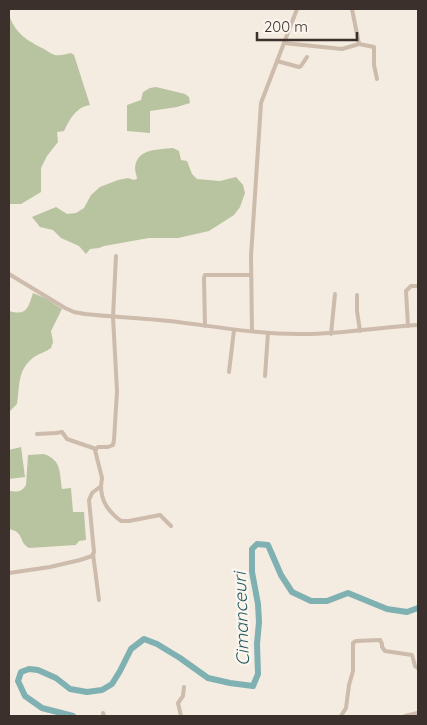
<svg xmlns="http://www.w3.org/2000/svg" width="427" height="725" font-family="Quicksand,sans-serif">
<style>
.green{fill:#b8c4a0}
.lines{fill:none;stroke-linecap:round;stroke-linejoin:round}
.river{stroke:#7fb0b2;stroke-width:6}
.minor{stroke:#cdbbac;stroke-width:4}
.labels{text-anchor:middle;dominant-baseline:central;stroke-width:5;stroke-linejoin:round;paint-order:stroke}
.water-label{font-size:18px;font-style:italic;fill:#1f5a5e;stroke:#fbf5ee}
</style>
<rect width="100%" height="100%" fill="#f4ebe1"/>
<!-- green -->
<g class="green">
<path d="M 9,14 C 14,33 28,41 44,49 C 48,51 51,54 55,55 C 60,56 66,54 71,53 L 74,55 L 90,105 C 76,107 70,119 64,131 L 57,132 L 58,142 L 47,156 L 41,168 L 41,192 L 21,204 L 9,204 Z"/>
<polygon points="156,87 185,94 189,97 190,103 177,107 150,111 150,133 127,131 127,105 141,100 143,92 150,88"/>
<path d="M 173,148 L 179,151 L 181,160 L 187,161 L 192,174 L 197,179 L 220,181 L 236,177 L 243,185 L 245,193 L 240,207 L 234,215 L 209,231 L 178,238 L 149,238 L 104,246 L 99,248 L 90,249 L 86,254 L 79,246 L 61,238 L 53,230 L 40,227 L 32,217 L 56,207 L 67,214 L 76,213 L 84,208 L 91,195 L 100,187 L 118,180 L 128,178 L 134,180 L 137,179 C 137,176 135,172 135,168 C 137,148 157,150 173,148 Z"/>
<path d="M 33,293 L 45,298 L 62,309 L 51,331 L 53,342 L 51,348 C 46,352 40,353 34,357 C 17,370 20,385 17,404 L 9,412 L 9,311 C 26,316 28,309 33,293 Z"/>
<polygon points="21,447 25,477 9,479 9,450"/>
<path d="M 44,454 C 62,461 59,471 62,489 L 71,488 L 73,512 L 84,512 L 86,540 L 79,541 L 76,545 L 29,548 C 18,542 25,532 9,529 L 9,491 C 17,492 22,492 26,485 L 28,455 Z"/>
</g>
<g class="lines">
<!-- river -->
<polyline class="river" points="73,716 42,708 25,696 18,681 21,672 29,669 38,670 56,678 70,689 87,692 102,690 112,684 120,671 131,649 144,639 157,644 180,658 208,678 230,683 253,686 258,674 257,644 259,622 258,604 252,572 252,549 257,544 268,545 281,575 292,592 311,601 327,601 348,593 387,609 407,612 418,608"/>
<!-- minor -->
<g class="minor">
<polyline points="352,9 359,44"/>
<polyline points="284,43 342,49 359,44 374,47 374,65 377,79"/>
<polyline points="277,61 299,67 301,66 307,57"/>
<path d="M 9,274 L 65,308 L 74,312 L 85,314 C 113,317 141,318 169,321 C 214,326 259,335 305,334 C 343,334 380,327 418,325"/>
<polyline points="357,295 357,311 360,331"/>
<polyline points="205,326 204,278 205,275 251,275"/>
<polyline points="408,326 406,291 411,286 418,286"/>
<polyline points="252,331 251,256 261,103 297,9"/>
<polyline points="331,334 335,294"/>
<polyline points="229,372 234,330"/>
<polyline points="265,376 268,333"/>
<polyline points="37,434 56,433 62,432 67,439 96,449"/>
<path d="M 101,486 C 101,502 109,512 121,521 L 129,521 L 160,515 L 171,526"/>
<polyline points="93,554 99,600"/>
<polyline points="9,573 50,567 80,560 92,556 94,552 89,500 92,493 101,486 102,478 95,450 98,447 108,447 113,445 114,440 117,391 113,317 116,256"/>
<polyline points="103,713 104,716"/>
<polyline points="181,716 178,703 183,696 184,687"/>
<polyline points="341,716 346,708 349,685 353,671 353,643 356,641 380,640 382,644 382,647 385,651 412,655 415,666 418,668"/>
<polyline points="405,716 418,713"/>
</g>
</g>
<g class="labels">
<!-- water labels -->
<g class="water-label">
<text transform="translate(241 619) rotate(-92)">Cimanceuri</text>
</g>
</g>
<!-- border -->
<rect width="427" height="725" fill="none" stroke="#3b302b" stroke-width="20"/>
<!-- scale -->
<path d="M257 32v8h100v-8" fill="none" stroke="#3b302b" stroke-width="2.5"/>
<text x="264" y="32" font-size="15" fill="#3b302b" stroke="#fbf5ee" stroke-width="4" paint-order="stroke">200 m</text>
</svg>
